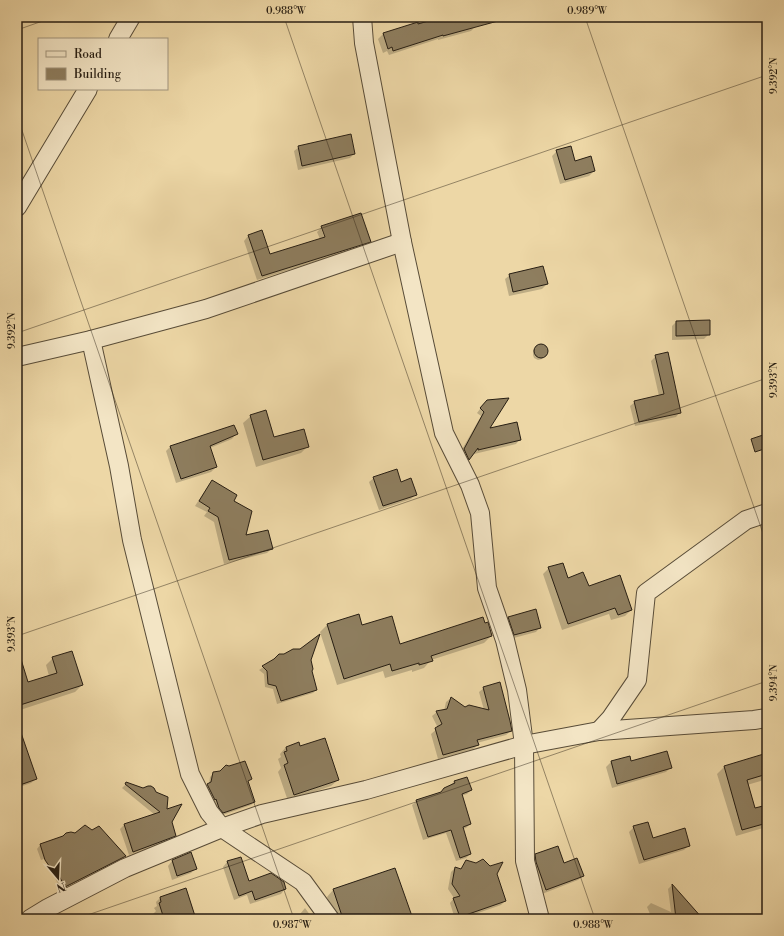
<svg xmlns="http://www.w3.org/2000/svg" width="784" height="936" font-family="'Libre Bodoni',serif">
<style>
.shadow{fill:#0003;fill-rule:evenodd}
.building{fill:#8e7e5f;stroke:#271e13}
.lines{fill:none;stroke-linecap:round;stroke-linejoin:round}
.minor-casing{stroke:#584c38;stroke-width:20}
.minor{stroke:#f3e5c5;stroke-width:18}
.ticks{fill:none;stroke:#271e13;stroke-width:1;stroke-opacity:0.45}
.neatline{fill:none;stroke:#271e13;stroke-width:1.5}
.ticks-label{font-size:10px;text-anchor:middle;fill:#271e13}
</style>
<rect width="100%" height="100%" fill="#edd7a6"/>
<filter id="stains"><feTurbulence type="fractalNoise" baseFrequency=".005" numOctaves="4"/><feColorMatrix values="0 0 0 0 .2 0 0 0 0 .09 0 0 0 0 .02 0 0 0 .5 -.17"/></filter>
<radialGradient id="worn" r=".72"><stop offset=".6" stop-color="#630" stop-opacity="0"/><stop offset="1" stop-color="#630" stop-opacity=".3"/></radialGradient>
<!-- shadow -->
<g class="shadow">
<polygon points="446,17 473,17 475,27 471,31 438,40 438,39 389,55 387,51 383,53 378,39 383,34 417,23 417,25"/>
<polygon points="299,147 354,154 350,158 298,170 294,151"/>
<polygon points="557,151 574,162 594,171 589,176 560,184 552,156"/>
<path d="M 322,227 L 370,241 L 365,246 L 257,280 L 244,241 L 248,236 L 261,231 L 270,255 L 320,239 L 317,232 ZM 321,228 L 323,228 L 327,241 L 326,242 Z"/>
<polygon points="510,275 547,284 542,289 509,296 505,279"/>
<polygon points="676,322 709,334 704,339 672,340 672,326"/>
<polygon points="543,344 546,346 548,350 547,353 542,359 538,360 534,358 533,355 533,350 538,345"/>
<polygon points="656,356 680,412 676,417 635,426 630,406 635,402 659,396 651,361"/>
<polygon points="483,405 488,429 520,439 516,444 474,454 474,452 465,463 460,453 481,416 477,413"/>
<polygon points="251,416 273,439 308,446 301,453 256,467 243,423"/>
<polygon points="236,434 232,439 210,448 216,467 211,472 176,483 166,451 170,447"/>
<polygon points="374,478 400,483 416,494 411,499 379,510 369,482"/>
<polygon points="212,481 232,501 244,537 272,548 267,553 224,564 214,522 204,516 207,512 195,506 208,486"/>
<polygon points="549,568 567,579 589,587 631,610 625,616 611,620 609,614 562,630 543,574"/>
<polygon points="508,617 540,627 536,632 510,639 504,622"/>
<polygon points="328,624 361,627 400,645 491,636 484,643 431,660 424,668 412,672 412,670 385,678 383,671 337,685 320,632"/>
<polygon points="53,658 82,685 75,692 17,711 17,670 27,683 49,676 46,665"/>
<polygon points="274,660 310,660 311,671 316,690 313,693 277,704 273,689 265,687 264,674 259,670"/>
<polygon points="484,688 511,731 506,735 477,743 478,745 473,749 438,759 431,734 438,728 432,716 437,712 444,711 446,702 451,698 464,708 484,710 479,692"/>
<polygon points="17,747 36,779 31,783 17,788"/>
<polygon points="286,747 300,748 338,780 331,786 288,801 278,772 281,768 278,759 281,757 280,754"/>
<polygon points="767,754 767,779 747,785 754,809 767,806 767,827 736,836 717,774 724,767"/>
<polygon points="629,757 630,762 671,767 666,772 612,788 606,767 611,762"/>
<polygon points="220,772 251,779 247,782 254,802 251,805 220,816 204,788 209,784 210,777 214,773"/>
<polygon points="467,778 471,790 467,794 461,796 470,824 466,828 463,829 470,854 466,858 456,861 446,833 423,840 412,805 417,801 440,793 454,782"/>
<polygon points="127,783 143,789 166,811 175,835 171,839 129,855 120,829 124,825 155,815 122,788"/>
<polygon points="634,827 652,839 689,845 684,850 639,864 629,832"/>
<polygon points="92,831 125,856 122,859 61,890 55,878 59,875 63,852 41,860 37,849 40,845 64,837"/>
<polygon points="191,853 196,868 191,873 172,880 168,866 172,861"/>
<polygon points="536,855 563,864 583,876 578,880 542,894 531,860"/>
<polygon points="240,858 249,882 285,889 281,894 250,904 247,895 234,900 223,867 227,862"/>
<polygon points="467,861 496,874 505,901 501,905 461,919 455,919 450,903 454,898 448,889 451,872 455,868 460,870"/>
<polygon points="394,869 411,919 335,919 327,897 333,890"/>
<polygon points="672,885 699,919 652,919 647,907 651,903 671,912 668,889"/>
<polygon points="160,898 194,915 191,919 152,919 151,916 156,911 154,908 157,906 156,902"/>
<polygon points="305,908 313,919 284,919 288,916 296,919"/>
</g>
<!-- building -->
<g class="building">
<polygon points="442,17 497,17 498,21 443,36 443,35 393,51 392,47 388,49 383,33 418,22 418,24"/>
<polygon points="351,134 355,154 302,166 298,146"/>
<polygon points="571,146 575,161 591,156 595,171 565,180 556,150"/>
<polygon points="361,213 371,242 262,276 248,235 262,230 270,254 325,237 321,226"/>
<polygon points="543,266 548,284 513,292 509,274"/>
<polygon points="710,320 710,335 676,336 676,321"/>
<circle cx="541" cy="351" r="7"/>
<polygon points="668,352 681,413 639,422 634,401 664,394 655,355"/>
<polygon points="509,398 490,428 517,422 521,440 478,450 478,448 469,460 464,449 484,412 480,408 487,400"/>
<polygon points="266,410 274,437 304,429 309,447 263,460 250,415"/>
<polygon points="234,425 238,434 210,446 217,467 181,479 170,446"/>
<polygon points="763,435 767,448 755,452 751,439"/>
<polygon points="397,469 401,482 411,478 417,495 383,506 373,477"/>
<polygon points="212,480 237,495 234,501 252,511 246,535 268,530 273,549 229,560 218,517 208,511 210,508 199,501"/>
<polygon points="563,563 568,578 583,572 589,586 620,575 632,610 618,615 615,608 568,624 548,567"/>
<polygon points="536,609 541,628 514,635 508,617"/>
<polygon points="359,614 362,625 392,616 400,644 483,617 485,623 488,622 492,636 431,656 433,661 419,665 419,663 392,671 390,664 344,679 327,624"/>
<polygon points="320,634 311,660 313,669 312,671 317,690 281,701 276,686 268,684 267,671 262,666 274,659 279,654 284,654 293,649 300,649"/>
<polygon points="72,651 83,685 17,706 17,657 20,656 28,682 57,673 52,657"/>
<polygon points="500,682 510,721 512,731 477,740 479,745 443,755 435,728 442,724 436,711 447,709 451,697 465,707 469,705 489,710 483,687"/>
<polygon points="19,727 37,779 17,786 17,728"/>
<polygon points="325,738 339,780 294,795 284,765 288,763 284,752 287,751 286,747 299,742 300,746"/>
<polygon points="667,751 672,768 617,784 611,761 630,756 631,761"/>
<polygon points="767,753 767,774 747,780 755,808 767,805 767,823 742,830 724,766"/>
<polygon points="245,761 252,779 248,781 255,802 223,813 219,808 216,799 215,800 207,784 211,782 213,772 220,771 226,765 229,766"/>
<polygon points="467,777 472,790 462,794 471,824 463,827 471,854 460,858 451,830 428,837 416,800 441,792 444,788 455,783 454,781"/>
<polygon points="126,782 143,788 148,786 151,786 154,788 156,792 168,797 167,809 182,804 172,822 176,836 133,852 124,824 160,812 125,784"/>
<polygon points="648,822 653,838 685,828 690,846 644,860 633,826"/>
<polygon points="85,825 92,830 99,826 126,856 65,887 58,874 54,873 45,860 40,844 63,836 66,833 71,832 75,833"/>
<polygon points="558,846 564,863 577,858 584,876 546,890 536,862 535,854"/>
<polygon points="191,852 197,869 177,876 172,860"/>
<polygon points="241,857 249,881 271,873 284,882 286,889 255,900 252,891 239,896 227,861"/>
<polygon points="483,859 490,866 503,862 497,874 506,901 460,917 453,898 460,896 452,884 455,867 461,869 466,860 476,863"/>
<polygon points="395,868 413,919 343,919 333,889"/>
<polygon points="672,884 703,919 676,919"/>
<polygon points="186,888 195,916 185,919 164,919 159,903 161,902 160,897"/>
</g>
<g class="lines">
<defs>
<g id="minor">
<polyline points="362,17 364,43 402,242 444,433 470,485 480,513 487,588 505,640 517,690 524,745 525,861 540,919"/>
<polyline points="118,39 131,17"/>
<polyline points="17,207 88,89"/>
<polyline points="91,340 119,466 132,540 190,774 209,812 222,828 303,882 330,919"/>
<polyline points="17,357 91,340 206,309 402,242"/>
<polyline points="599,731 611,718 637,680 646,593 746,520 767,513"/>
<polyline points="30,919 48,908 125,868 222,828 262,814 366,790 524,745 599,731 754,720 767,718"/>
</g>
</defs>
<!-- minor casing -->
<use href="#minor" class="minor-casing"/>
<!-- minor -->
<use href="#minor" class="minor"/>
</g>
<!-- ticks -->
<path class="ticks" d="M 284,17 L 595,919M 585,17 L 767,545M 17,30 L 54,17M 17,116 L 294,919M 17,333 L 767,75M 17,636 L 767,378M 76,919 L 767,681"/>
<!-- margin -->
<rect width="784" height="936" fill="none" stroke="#edd7a6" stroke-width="44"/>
<!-- legend -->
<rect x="38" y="38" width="130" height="52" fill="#f3e5c5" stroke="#a1957e"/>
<rect x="46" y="51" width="20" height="6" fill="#f3e5c5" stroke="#a1957e"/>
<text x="74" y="58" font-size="12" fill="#271e13">Road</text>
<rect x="46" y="68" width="20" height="12" fill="#8e7e5f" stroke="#a1957e"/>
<text x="74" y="78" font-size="12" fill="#271e13">Building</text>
<!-- north arrow -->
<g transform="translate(58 878) rotate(161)" stroke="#f3e5c5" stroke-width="3" paint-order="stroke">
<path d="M0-3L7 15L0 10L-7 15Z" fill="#271e13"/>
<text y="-6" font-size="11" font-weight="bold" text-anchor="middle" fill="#271e13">N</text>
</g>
<rect x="22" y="22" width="740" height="892" class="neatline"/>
<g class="ticks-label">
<text x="286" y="14">0.988°W</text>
<text x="587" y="14">0.989°W</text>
<text transform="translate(773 76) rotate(-90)" y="4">9.392°N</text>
<text transform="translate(11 331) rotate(-90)" y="4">9.392°N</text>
<text transform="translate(773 380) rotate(-90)" y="4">9.393°N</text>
<text transform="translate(11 634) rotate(-90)" y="4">9.393°N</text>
<text transform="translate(773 683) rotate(-90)" y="4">9.394°N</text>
<text x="292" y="928">0.987°W</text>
<text x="593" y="928">0.988°W</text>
</g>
<rect width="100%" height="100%" filter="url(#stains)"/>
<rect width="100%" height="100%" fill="url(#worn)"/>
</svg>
